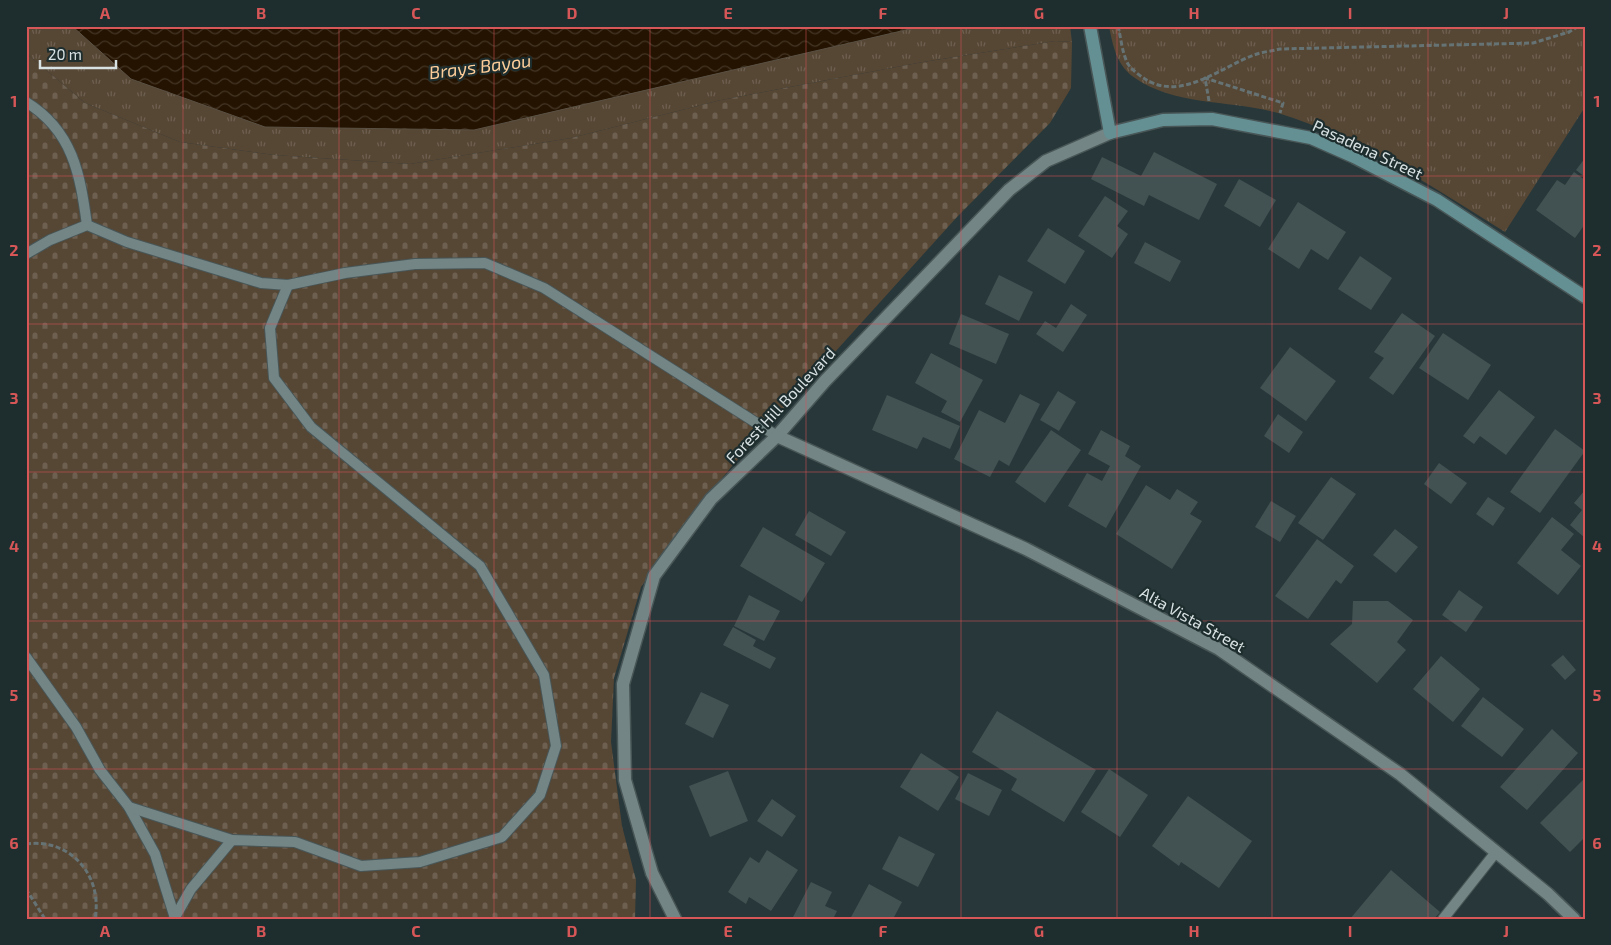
<svg xmlns="http://www.w3.org/2000/svg" width="1611" height="945" font-family="'Exo 2',sans-serif">
<style>
.grass{fill:url(#grass-tufts)}
.cemetery{fill:url(#cemetery-stones)}
.water{fill:url(#water-waves);stroke:#5a5144}
.building{fill:#425253}
.lines{fill:none;stroke-linecap:round;stroke-linejoin:round}
.lane-casing{stroke:#485657;stroke-width:12}
.street-casing{stroke:#485657;stroke-width:15}
.secondary-casing{stroke:#485657;stroke-width:15}
.path{stroke:#667375;stroke-width:3;stroke-dasharray:5 2.5;stroke-linecap:butt}
.lane{stroke:#748586;stroke-width:10}
.street{stroke:#748586;stroke-width:12}
.secondary{stroke:#649094;stroke-width:12}
.grid{fill:none;stroke:#d75657;stroke-width:1;stroke-opacity:0.55}
.labels{text-anchor:middle;dominant-baseline:central;stroke-width:4.5;stroke-linejoin:round;paint-order:stroke}
.street-label{font-size:16px;fill:#d9e2e3;stroke:#1e2d2e}
.water-label{font-size:18px;font-style:italic;fill:#fdce9a;stroke:#1e2d2e}
.neatline{fill:none;stroke:#d75657;stroke-width:2}
.grid-label{font-size:16px;text-anchor:middle;font-weight:bold;fill:#d75657}
</style>
<defs>
<pattern id="grass-tufts" width="24" height="20" patternUnits="userSpaceOnUse" patternTransform="scale(1.25)"><rect width="24" height="20" fill="#564634"/><path d="M3 7l-1-3M5 7V3M7 7l1-3M15 17l-1-3M17 17v-4M19 17l1-3" fill="none" stroke="#6e6051"/></pattern>
<pattern id="cemetery-stones" width="16" height="16" patternUnits="userSpaceOnUse" patternTransform="scale(1.25)"><rect width="16" height="16" fill="#564634"/><path d="M2 7V4a2 2 0 0 1 4 0v3zM10 15v-3a2 2 0 0 1 4 0v3z" fill="#6e6051"/></pattern>
<pattern id="water-waves" width="16" height="10" patternUnits="userSpaceOnUse" patternTransform="scale(1.25)"><rect width="16" height="10" fill="#241300"/><path d="M0 5q4-4 8 0t8 0" fill="none" stroke="#433525"/></pattern>
</defs>
<rect width="100%" height="100%" fill="#283739"/>
<!-- grass -->
<g class="grass">
<polygon points="26,26 1070,26 1072,42 1055,41 923,62 721,100 571,138 410,164 274,155 180,142 85,103 26,53"/>
<path d="M 1109,26 L 1585,26 L 1585,107 L 1505,232 C 1433,187 1360,138 1278,113 C 1232,100 1175,106 1135,78 C 1117,66 1113,47 1109,26 Z"/>
</g>
<!-- cemetery -->
<polygon class="cemetery" points="1055,41 1072,42 1071,88 1050,123 957,217 732,466 682,527 641,587 614,678 611,742 622,826 636,880 635,919 26,919 26,53 85,103 180,142 274,155 410,164 571,138 721,100 923,62"/>
<!-- water -->
<polygon class="water" points="72,26 923,26 474,130 265,127 131,79"/>
<!-- building -->
<g class="building">
<polygon points="1154,152 1217,184 1199,220 1149,195 1144,206 1091,179 1102,157 1141,176"/>
<polygon points="1585,158 1585,177 1576,170"/>
<polygon points="1574,172 1585,180 1585,224 1575,238 1536,210 1557,180 1565,185"/>
<polygon points="1239,179 1276,200 1260,227 1224,206"/>
<polygon points="1105,196 1128,211 1117,226 1128,234 1112,258 1078,236"/>
<polygon points="1298,202 1346,232 1328,260 1311,249 1299,269 1268,249"/>
<polygon points="1048,228 1085,251 1065,284 1027,261"/>
<polygon points="1145,242 1181,261 1170,282 1134,263"/>
<polygon points="1360,256 1392,278 1371,310 1338,289"/>
<polygon points="999,275 1033,292 1019,321 985,304"/>
<polygon points="1071,304 1087,315 1063,352 1036,334 1045,321 1056,328"/>
<polygon points="1402,313 1435,336 1393,395 1369,378 1384,358 1374,352"/>
<polygon points="961,314 1009,334 996,364 949,344"/>
<polygon points="1443,333 1491,365 1468,400 1419,368"/>
<polygon points="1290,347 1336,381 1306,421 1260,388"/>
<polygon points="931,353 983,380 960,422 941,412 947,401 915,383"/>
<polygon points="1499,390 1535,417 1506,455 1480,436 1474,444 1463,436"/>
<polygon points="1058,391 1076,402 1059,431 1040,420"/>
<polygon points="1020,394 1040,404 1009,466 999,460 990,477 954,459 979,410 1005,423"/>
<polygon points="887,395 960,426 950,449 923,437 917,449 872,430"/>
<polygon points="1278,414 1303,432 1289,453 1264,436"/>
<polygon points="1555,429 1585,451 1540,513 1510,492"/>
<polygon points="1051,430 1081,450 1045,503 1015,482"/>
<polygon points="1101,430 1130,446 1125,456 1141,466 1106,528 1068,506 1087,473 1102,481 1110,466 1088,454"/>
<polygon points="1439,463 1467,483 1451,504 1424,484"/>
<polygon points="1331,477 1356,494 1323,540 1298,523"/>
<polygon points="1146,485 1170,500 1177,489 1198,502 1190,514 1202,521 1172,569 1116,534"/>
<polygon points="1585,490 1585,538 1570,525 1582,510 1574,503"/>
<polygon points="1488,497 1505,508 1493,526 1476,514"/>
<polygon points="1271,501 1296,516 1280,542 1255,527"/>
<polygon points="809,511 846,532 831,556 795,535"/>
<polygon points="1552,517 1574,534 1561,550 1581,566 1558,595 1517,563"/>
<polygon points="763,527 825,563 802,602 740,566"/>
<polygon points="1395,529 1418,547 1396,573 1373,555"/>
<polygon points="1317,539 1354,566 1341,584 1336,580 1308,619 1275,596"/>
<polygon points="1459,590 1483,607 1466,632 1442,615"/>
<polygon points="749,595 780,611 764,641 734,626"/>
<polygon points="1353,601 1388,601 1413,620 1397,642 1406,650 1377,683 1330,644 1352,624"/>
<polygon points="733,627 756,640 753,646 776,658 770,669 723,645"/>
<polygon points="1563,655 1576,670 1565,680 1551,665"/>
<polygon points="1441,656 1480,689 1453,722 1413,689"/>
<polygon points="701,692 729,705 713,738 685,724"/>
<polygon points="1483,697 1524,729 1502,757 1461,726"/>
<polygon points="997,711 1096,770 1064,822 1011,790 1017,779 972,752"/>
<polygon points="1552,729 1578,753 1527,810 1500,787"/>
<polygon points="921,753 959,777 938,811 900,787"/>
<polygon points="1109,769 1148,795 1120,837 1081,812"/>
<polygon points="728,771 748,821 710,837 689,786"/>
<polygon points="968,773 1002,790 989,816 955,799"/>
<polygon points="1585,778 1585,837 1570,852 1540,823"/>
<polygon points="1188,796 1252,841 1219,888 1181,862 1179,866 1152,846"/>
<polygon points="772,799 796,816 782,837 757,821"/>
<polygon points="899,836 935,854 918,887 882,869"/>
<polygon points="767,850 798,870 771,911 749,897 746,904 728,892 750,857 759,863"/>
<polygon points="1391,870 1440,912 1434,919 1350,919"/>
<polygon points="811,882 832,892 825,906 837,911 833,919 792,919"/>
<polygon points="869,884 902,902 893,919 850,919"/>
</g>
<g class="lines">
<defs>
<g id="lane">
<path d="M 26,102 C 73,131 80,174 87,225"/>
<polyline points="26,254 50,240 87,225 127,242 261,283 288,285 345,273 415,264 485,263 544,288 777,436"/>
<polyline points="26,657 76,727 100,770 129,807 155,854 174,915"/>
<polyline points="129,807 232,840"/>
<polyline points="174,919 191,889 232,840 295,842 361,866 420,862 502,837 540,795 556,746 544,675 480,566 311,427 274,378 270,328 288,285"/>
<polyline points="1443,919 1496,852"/>
</g>
<g id="street">
<polyline points="777,436 1026,549 1219,649 1400,774 1548,894 1574,919"/>
<polyline points="675,919 652,873 625,780 623,684 654,576 711,499 777,436 825,381 1009,190 1046,161 1110,133"/>
</g>
<polyline id="secondary" points="1090,26 1110,133 1163,120 1212,119 1311,138 1354,157 1437,200 1585,297"/>
</defs>
<!-- lane casing -->
<use href="#lane" class="lane-casing"/>
<!-- street casing -->
<use href="#street" class="street-casing"/>
<!-- secondary casing -->
<use href="#secondary" class="secondary-casing"/>
<!-- path -->
<g class="path">
<path d="M 1118,26 C 1121,38 1122,53 1128,64 C 1132,70 1139,75 1145,79 C 1181,102 1221,67 1254,55 C 1262,52 1272,51 1280,49 L 1533,43 L 1569,32 L 1579,26"/>
<polyline points="1209,101 1205,78 1283,103 1280,113"/>
<path d="M 26,844 C 71,838 103,876 95,919"/>
<polyline points="26,889 45,919"/>
</g>
<!-- lane -->
<use href="#lane" class="lane"/>
<!-- street -->
<use href="#street" class="street"/>
<!-- secondary -->
<use href="#secondary" class="secondary"/>
</g>
<!-- grid -->
<path class="grid" d="M 183,26 L 183,919M 339,26 L 339,919M 494,26 L 494,919M 650,26 L 650,919M 806,26 L 806,919M 961,26 L 961,919M 1117,26 L 1117,919M 1272,26 L 1272,919M 1428,26 L 1428,919M 26,176 L 1585,176M 26,324 L 1585,324M 26,472 L 1585,472M 26,621 L 1585,621M 26,769 L 1585,769"/>
<g class="labels">
<!-- street labels -->
<g class="street-label">
<text transform="translate(1368 149) rotate(25)">Pasadena Street</text>
<text transform="translate(780 405) rotate(-47)">Forest Hill Boulevard</text>
<text transform="translate(1193 619) rotate(29)">Alta Vista Street</text>
</g>
<!-- water labels -->
<g class="water-label">
<text transform="translate(480 66) rotate(-7)">Brays Bayou</text>
</g>
</g>
<!-- border -->
<rect width="1611" height="945" fill="none" stroke="#1e2d2e" stroke-width="55"/>
<!-- scale -->
<path d="M40 60v8h76v-8" fill="none" stroke="#d9e2e3" stroke-width="2.5"/>
<text x="48" y="60" font-size="15" fill="#d9e2e3" stroke="#1e2d2e" stroke-width="4" paint-order="stroke">20 m</text>
<rect x="28" y="28" width="1556" height="890" class="neatline"/>
<g class="grid-label">
<text x="105" y="19">A</text>
<text x="261" y="19">B</text>
<text x="416" y="19">C</text>
<text x="572" y="19">D</text>
<text x="728" y="19">E</text>
<text x="883" y="19">F</text>
<text x="1039" y="19">G</text>
<text x="1194" y="19">H</text>
<text x="1350" y="19">I</text>
<text x="1506" y="19">J</text>
<text x="14" y="107">1</text>
<text x="1597" y="107">1</text>
<text x="14" y="256">2</text>
<text x="1597" y="256">2</text>
<text x="14" y="404">3</text>
<text x="1597" y="404">3</text>
<text x="14" y="552">4</text>
<text x="1597" y="552">4</text>
<text x="14" y="701">5</text>
<text x="1597" y="701">5</text>
<text x="14" y="849">6</text>
<text x="1597" y="849">6</text>
<text x="105" y="937">A</text>
<text x="261" y="937">B</text>
<text x="416" y="937">C</text>
<text x="572" y="937">D</text>
<text x="728" y="937">E</text>
<text x="883" y="937">F</text>
<text x="1039" y="937">G</text>
<text x="1194" y="937">H</text>
<text x="1350" y="937">I</text>
<text x="1506" y="937">J</text>
</g>
</svg>
